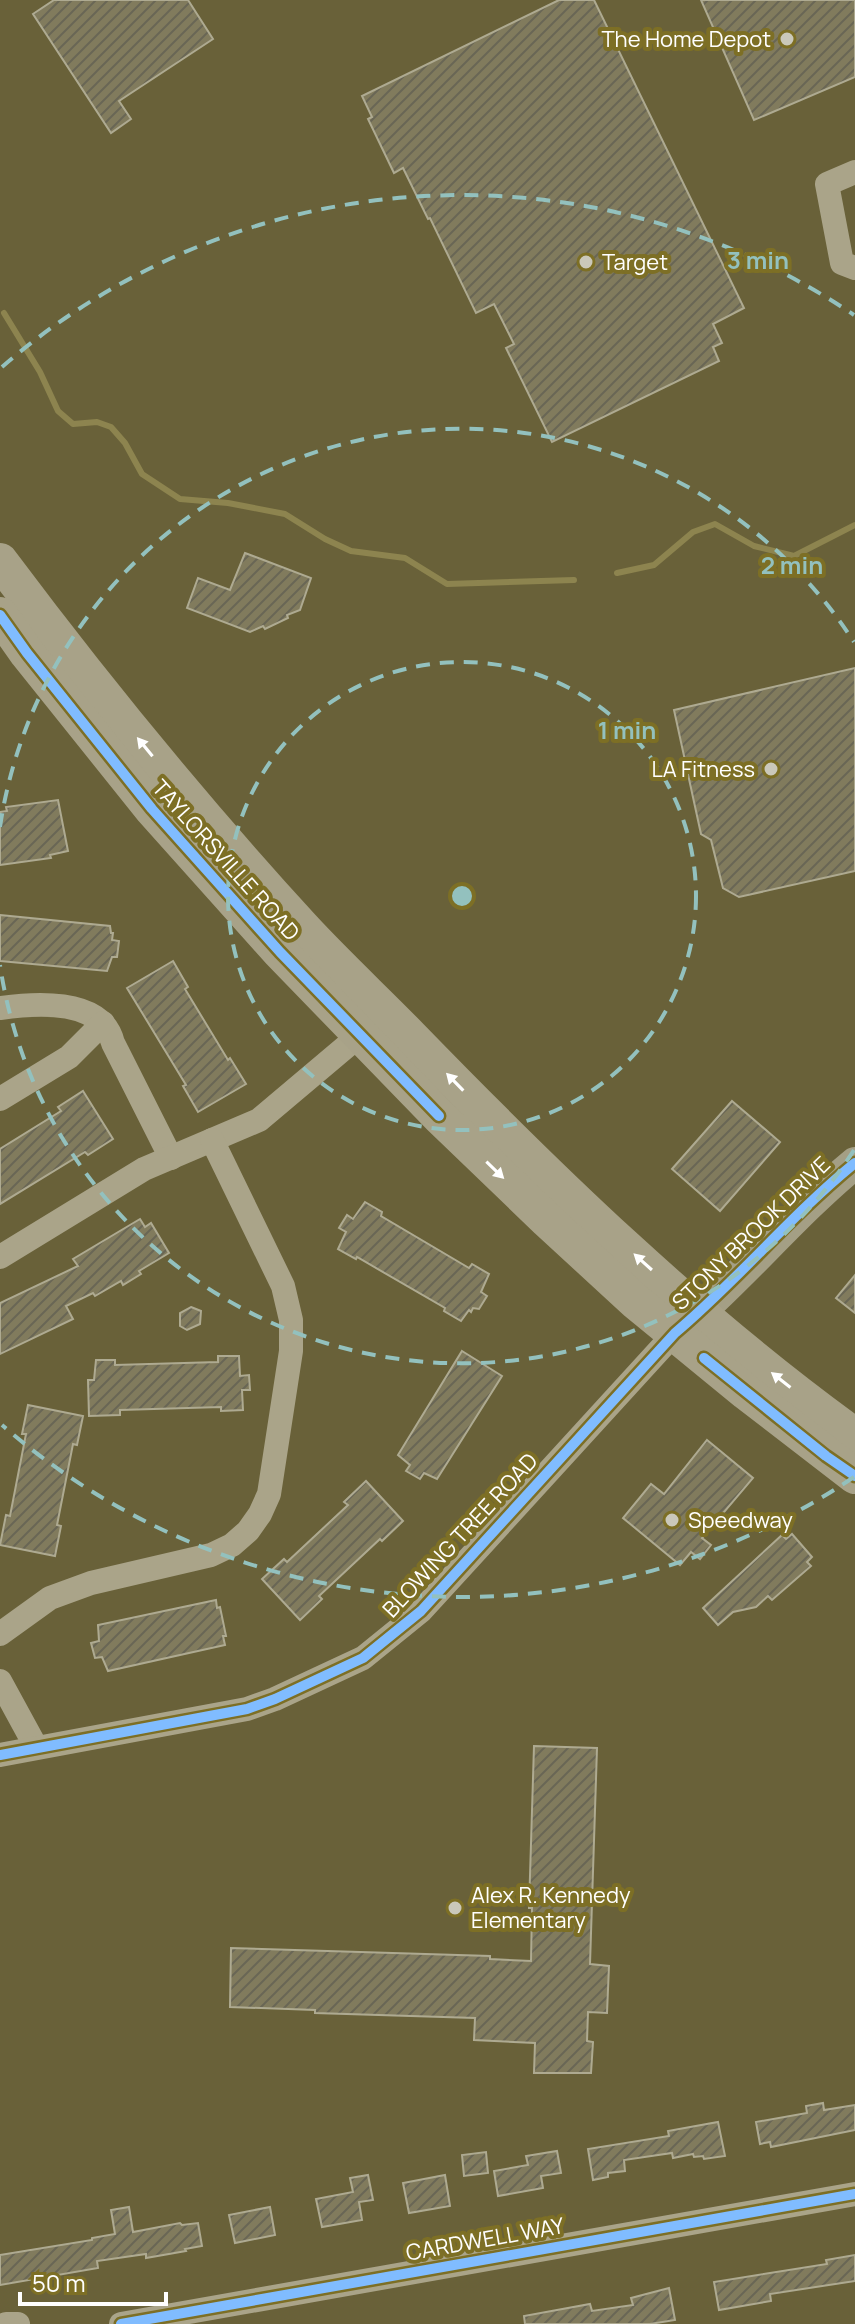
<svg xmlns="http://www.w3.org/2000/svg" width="855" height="2324" font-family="Manrope,sans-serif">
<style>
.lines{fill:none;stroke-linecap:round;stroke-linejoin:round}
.stream{stroke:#8d844f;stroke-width:6}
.building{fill:url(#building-hatch);stroke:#aeaa91;stroke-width:2}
.street{stroke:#aaa489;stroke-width:24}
.secondary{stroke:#a49f85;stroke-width:32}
.primary{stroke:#a8a288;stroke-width:36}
.cycleway-casing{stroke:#7d6f25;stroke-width:15}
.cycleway{stroke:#80bcff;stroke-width:10}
.oneway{fill:#fff}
.ring{fill:none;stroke:#93c1be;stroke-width:4;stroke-dasharray:14 10}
.poi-dot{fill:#cac8ba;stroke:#7d6f25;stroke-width:3}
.labels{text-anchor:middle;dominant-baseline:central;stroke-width:8;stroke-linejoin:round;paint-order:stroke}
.poi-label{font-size:22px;fill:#fff;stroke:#7d6f25;text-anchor:start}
.street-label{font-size:22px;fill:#fff;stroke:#7d6f25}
.centre{fill:#93c1be;stroke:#7d6f25;stroke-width:4}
.ring-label{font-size:24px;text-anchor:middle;font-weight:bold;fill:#93c1be;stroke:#7d6f25;stroke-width:8;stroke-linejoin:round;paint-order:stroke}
</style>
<defs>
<pattern id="building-hatch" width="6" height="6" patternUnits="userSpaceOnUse" patternTransform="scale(2)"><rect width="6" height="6" fill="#817b5d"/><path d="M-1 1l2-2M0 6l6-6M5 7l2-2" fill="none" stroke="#696655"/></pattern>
</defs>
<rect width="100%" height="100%" fill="#696139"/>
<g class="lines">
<!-- stream -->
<g class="stream">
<polyline points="4,313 40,372 58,411 73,424 97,422 111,427 125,443 142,474 180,499 228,503 285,514 325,539 351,551 405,558 447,584 574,580"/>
<polyline points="617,573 654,565 693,532 715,524 754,546 794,556 855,525"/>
</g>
</g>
<!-- building -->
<g class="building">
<polygon points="54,0 188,0 213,39 119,101 131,119 111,133 33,14"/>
<polygon points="559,0 594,0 744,308 713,324 722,343 713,347 719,361 552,442 506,348 514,344 494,304 476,313 430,218 428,219 403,168 394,173 368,119 372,117 362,96"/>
<polygon points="701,0 855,0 855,77 754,120"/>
<polygon points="245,553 311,578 300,610 287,615 288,618 265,629 263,626 250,632 187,608 198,578 230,590"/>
<polygon points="855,668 855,871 739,897 723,888 711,840 701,834 674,710"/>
<polygon points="58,800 68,851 50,855 51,858 0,865 0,812 7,811 6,807"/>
<polygon points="0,915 110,926 111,933 113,933 112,940 119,941 117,957 112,957 107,971 0,961"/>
<polygon points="173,961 188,987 185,989 228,1060 230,1058 246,1084 198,1112 183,1086 186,1085 127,988"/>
<polygon points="83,1091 113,1139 88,1155 85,1152 0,1204 0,1149 61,1111 58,1107"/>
<polygon points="732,1101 780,1142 720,1211 672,1169"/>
<polygon points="365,1202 382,1212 381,1216 469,1268 472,1264 489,1274 481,1292 487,1296 479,1309 473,1308 471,1312 469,1310 461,1321 444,1311 445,1308 357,1257 356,1259 338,1249 346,1232 339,1228 347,1215 353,1219"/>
<polygon points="140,1219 145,1227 151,1223 169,1253 139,1271 141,1274 123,1285 121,1281 95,1296 93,1293 66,1306 73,1319 0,1354 0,1303 78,1266 73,1259"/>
<polygon points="855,1275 855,1313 836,1298"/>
<polygon points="191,1307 201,1311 200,1324 187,1330 180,1326 180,1313"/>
<polygon points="462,1351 502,1376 437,1479 424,1473 420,1479 406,1471 410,1465 398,1455"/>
<polygon points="218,1356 239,1356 240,1376 249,1375 250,1390 242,1390 243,1410 221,1411 221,1407 120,1410 120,1415 89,1416 88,1380 94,1380 96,1360 115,1360 115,1365 218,1362"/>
<polygon points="28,1405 83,1416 77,1445 73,1444 57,1525 61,1526 55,1556 0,1545 6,1515 10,1516 26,1434 22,1434"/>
<polygon points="707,1440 753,1478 702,1538 711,1545 700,1559 691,1552 680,1565 623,1518 651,1484 664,1494"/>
<polygon points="366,1481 403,1521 382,1541 380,1539 319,1596 322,1599 300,1620 262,1579 284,1559 287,1562 348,1505 344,1502"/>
<polygon points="792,1534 812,1557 807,1562 811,1566 772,1600 768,1596 756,1607 733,1612 718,1625 703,1608 782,1535 786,1539"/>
<polygon points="216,1600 217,1608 220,1607 226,1636 223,1636 225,1645 108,1671 102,1657 95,1658 91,1643 99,1641 98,1625"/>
<polygon points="534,1746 597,1748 590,1964 609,1966 607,2013 588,2012 587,2041 593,2042 591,2073 534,2073 535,2043 474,2040 475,2018 315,2013 315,2010 230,2007 231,1948 490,1956 490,1959 531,1961 532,1908 529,1908"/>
<polygon points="823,2103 824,2110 855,2105 855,2130 771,2147 770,2142 760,2144 756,2122 807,2113 806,2106"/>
<polygon points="718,2122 725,2156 704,2159 703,2156 694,2157 693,2154 673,2158 672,2153 624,2160 625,2171 608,2173 608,2177 593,2180 588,2149 669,2136 668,2131"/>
<polygon points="557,2151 561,2173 541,2176 543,2188 498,2196 494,2171 528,2165 526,2156"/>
<polygon points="486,2152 488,2173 464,2176 462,2155"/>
<polygon points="368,2175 373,2200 359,2202 362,2220 322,2227 316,2199 353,2192 350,2178"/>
<polygon points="445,2175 450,2206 409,2213 403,2183"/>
<polygon points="129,2207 133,2232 180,2223 182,2225 198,2223 202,2246 185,2249 186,2251 146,2258 146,2254 97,2261 98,2268 0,2285 0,2255 92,2240 92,2238 115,2234 111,2210"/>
<polygon points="270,2207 275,2235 235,2243 229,2215"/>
<polygon points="855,2255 855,2281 770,2294 771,2301 719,2310 714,2282 827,2264 826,2260"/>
<polygon points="669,2288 675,2320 650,2324 525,2324 524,2316 590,2304 592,2311 633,2305 631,2298"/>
</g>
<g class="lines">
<!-- street -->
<g class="street">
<polyline points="855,172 827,184 842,263 855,268"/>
<path d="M 0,1008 C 36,1003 102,998 113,1043 L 171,1158"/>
<polyline points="0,1099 69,1057 103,1023"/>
<polyline points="0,1257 144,1169 259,1120 361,1034"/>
<polyline points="0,1634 50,1598 91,1583 211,1555 232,1545 248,1531 260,1514 269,1494 291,1351 291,1320 283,1286 212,1140"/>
<polyline points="0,1681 36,1747"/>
<polyline points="0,1755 247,1709 275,1699 363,1658 421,1611 675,1333"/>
<polyline points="6,2324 18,2324"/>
<polyline points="121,2324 855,2194"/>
</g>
<!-- secondary -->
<path class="secondary" d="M 681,1329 C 742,1277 793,1214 855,1163"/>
<!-- primary -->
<g class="primary">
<path d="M 0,561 C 95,688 195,810 302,927 C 337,965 375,1000 411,1037 C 549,1179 693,1319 855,1436"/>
<polyline points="0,615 27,653 152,809 280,952 439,1116 547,1220 635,1301 746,1392 855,1476"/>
</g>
<defs>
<g id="cycleway">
<polyline points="0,615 27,653 152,809 280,952 439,1116"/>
<polyline points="704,1358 826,1456 855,1476"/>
<path d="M 0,1755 L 247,1709 L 275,1699 L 363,1658 L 421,1611 L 675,1333 C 738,1280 791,1215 855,1163"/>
<polyline points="121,2324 855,2194"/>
</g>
</defs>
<!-- cycleway casing -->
<use href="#cycleway" class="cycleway-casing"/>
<!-- cycleway -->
<use href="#cycleway" class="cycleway"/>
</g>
<!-- one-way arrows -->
<defs><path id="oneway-solid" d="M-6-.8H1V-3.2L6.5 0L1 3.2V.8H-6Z" transform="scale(2)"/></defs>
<g class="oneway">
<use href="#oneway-solid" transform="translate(145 747) rotate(-129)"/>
<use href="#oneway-solid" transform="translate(455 1082) rotate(-134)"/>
<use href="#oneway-solid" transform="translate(495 1170) rotate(44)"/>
<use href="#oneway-solid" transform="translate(643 1262) rotate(-138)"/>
<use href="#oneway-solid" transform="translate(781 1380) rotate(-142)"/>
</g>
<!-- distance rings -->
<g class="ring">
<circle cx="462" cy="896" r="234"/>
<path d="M854 1150A467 467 0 0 1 0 965M0 827A467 467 0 0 1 854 642"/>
<path d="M854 1477A701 701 0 0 1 2 1425M2 367A701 701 0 0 1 854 315"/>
</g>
<!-- markers -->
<g class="poi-dot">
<circle cx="787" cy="39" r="8"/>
<circle cx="586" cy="262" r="8"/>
<circle cx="771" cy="769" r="8"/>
<circle cx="672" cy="1520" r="8"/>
<circle cx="455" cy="1908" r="8"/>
</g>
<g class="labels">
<!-- poi labels -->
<g class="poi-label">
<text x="771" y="39" text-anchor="end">The Home Depot</text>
<text x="602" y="262">Target</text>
<text x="755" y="769" text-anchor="end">LA Fitness</text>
<text x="688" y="1520">Speedway</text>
<text x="471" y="1895">Alex R. Kennedy<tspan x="471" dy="25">Elementary</tspan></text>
</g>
<!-- street labels -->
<g class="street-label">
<text transform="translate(226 860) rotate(48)">TAYLORSVILLE ROAD</text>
<text transform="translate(751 1233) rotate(-44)">STONY BROOK DRIVE</text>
<text transform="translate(460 1535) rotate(-47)">BLOWING TREE ROAD</text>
<text transform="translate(485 2239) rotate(-10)">CARDWELL WAY</text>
</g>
</g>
<circle cx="462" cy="896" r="12" class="centre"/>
<g class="ring-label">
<text x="758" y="269">3 min</text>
<text x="792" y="574">2 min</text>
<text x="627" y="739">1 min</text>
</g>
<!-- scale -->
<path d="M20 2292v12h146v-12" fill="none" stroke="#ffffff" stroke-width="4"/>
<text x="32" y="2292" font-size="24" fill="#ffffff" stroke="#7d6f25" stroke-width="6" paint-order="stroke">50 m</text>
</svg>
